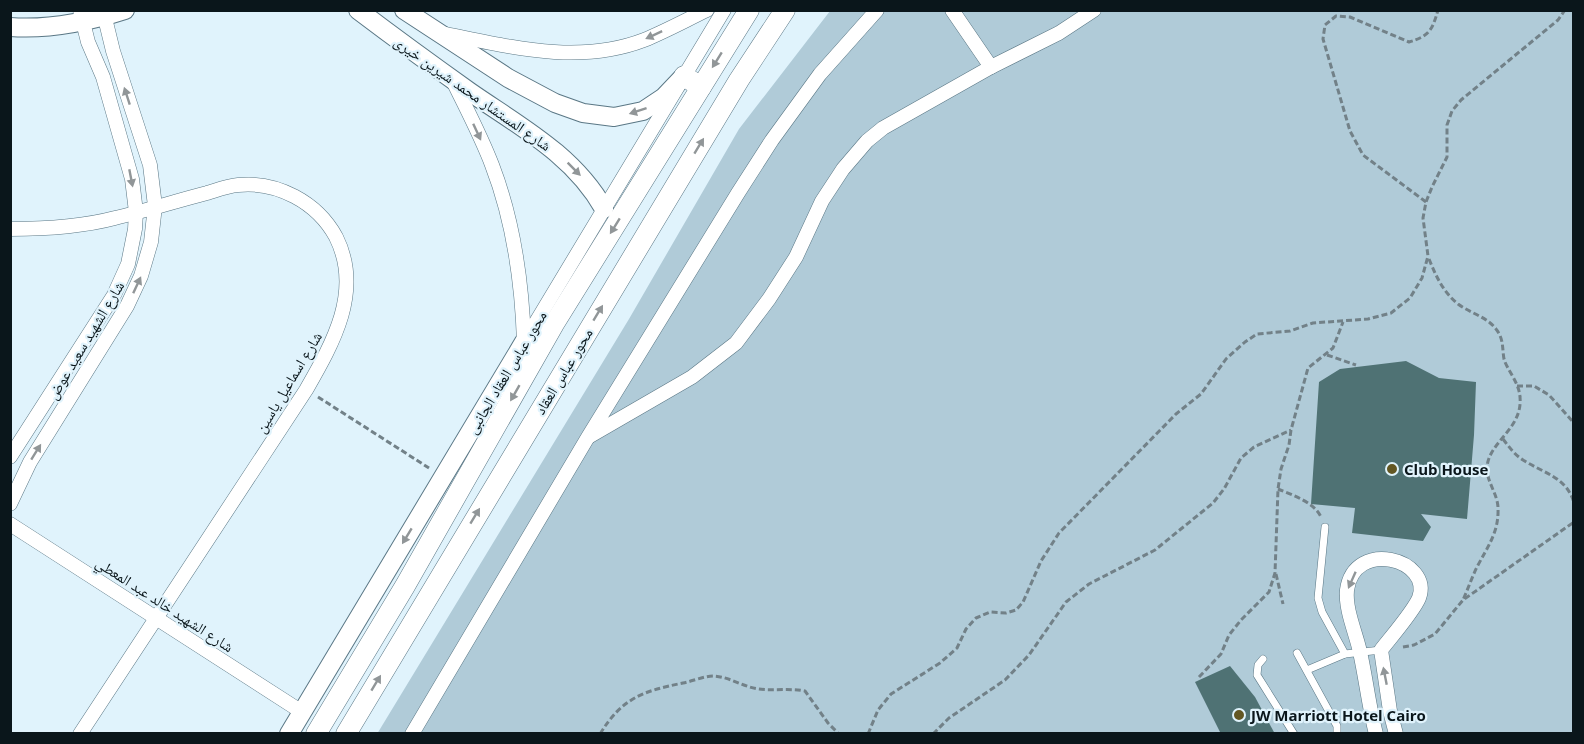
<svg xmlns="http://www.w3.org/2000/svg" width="1584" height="744" font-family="'Open Sans','Noto Naskh Arabic',sans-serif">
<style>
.green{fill:#b0cbd8}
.building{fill:#4f7274}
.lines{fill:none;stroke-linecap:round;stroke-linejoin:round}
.service-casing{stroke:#5a7785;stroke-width:8}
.minor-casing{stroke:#5a7785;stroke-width:15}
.tertiary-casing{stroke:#5a7785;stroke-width:20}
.secondary-casing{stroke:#5a7785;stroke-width:21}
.path{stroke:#728188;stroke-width:3;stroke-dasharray:6 3;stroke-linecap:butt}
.service{stroke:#fff;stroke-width:7}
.minor{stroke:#fff;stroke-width:14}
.tertiary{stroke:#fff;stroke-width:18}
.secondary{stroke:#fff;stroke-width:20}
.oneway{fill:#919698}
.poi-dot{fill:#635723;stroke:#e0f3fc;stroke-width:2}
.labels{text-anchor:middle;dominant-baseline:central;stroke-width:4.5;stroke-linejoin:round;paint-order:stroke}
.street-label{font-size:15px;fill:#0a161b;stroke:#e0f3fc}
.poi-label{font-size:15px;font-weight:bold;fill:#0a161b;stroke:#e0f3fc;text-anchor:start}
</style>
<rect width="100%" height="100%" fill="#e0f3fc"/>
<!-- green -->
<polygon class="green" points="830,11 1573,11 1573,733 377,734 629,319 739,129"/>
<!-- building -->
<g class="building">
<polygon points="1406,361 1439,378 1476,382 1474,435 1467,519 1421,514 1431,527 1423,541 1352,533 1355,508 1311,504 1319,382 1340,369"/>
<polygon points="1230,666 1255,697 1275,734 1221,734 1195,682"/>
</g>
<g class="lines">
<defs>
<g id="service">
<polyline points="1325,527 1318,598 1322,612 1345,654"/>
<polyline points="1297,653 1337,726 1337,734"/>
<polyline points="1263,659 1258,665 1257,675 1294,734"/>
<polyline points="1307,670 1345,654 1381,650"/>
</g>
<g id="minor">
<polyline points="952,10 991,67"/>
<path d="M 446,34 C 511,47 579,65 644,40 C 666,31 686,20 707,10"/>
<path d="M 453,81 C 466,108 481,136 492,165 C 514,222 522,281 524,342"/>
<path d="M 10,229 C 45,229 81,227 115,218 C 145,211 176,201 207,193 C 217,190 227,186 238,185 C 277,181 317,202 336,237 C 363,291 333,343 306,390 L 80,734"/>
<polyline points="524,342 724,10"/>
<polyline points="590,436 692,377 736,343 769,299 796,257 822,201 843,169 867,141 883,128 991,67 1059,33 1094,10"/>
<polyline points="10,457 114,295 128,264 135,229 136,212 132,179 103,77 88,42 80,10"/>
<polyline points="10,504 30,462 127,306 141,276 151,242 155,206 150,165 113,51 103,10"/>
<polyline points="10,524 302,712"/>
<polyline points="412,734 588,437 738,193 772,140 820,74 877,10"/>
<path d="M 1376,734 C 1369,707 1366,679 1360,652 C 1356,633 1345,610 1347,590 C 1354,538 1433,559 1419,598 C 1413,612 1391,637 1381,650 L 1390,711 L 1396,734"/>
</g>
<g id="tertiary">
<path d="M 358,10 C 395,38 432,65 470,92 C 519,126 574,155 604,209"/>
<polyline points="404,10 508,78 555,103 583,113 614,117 643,111 664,97 684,76"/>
<path d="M 10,27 C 50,30 88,22 125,10"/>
<polyline points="289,734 524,342"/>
</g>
<g id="secondary">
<polyline points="684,76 701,87"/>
<polyline points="316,734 405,586 554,324 749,10"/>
<polyline points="346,734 739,80 785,10"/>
</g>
</defs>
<!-- service casing -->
<use href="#service" class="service-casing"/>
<!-- minor casing -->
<use href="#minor" class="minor-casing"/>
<!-- tertiary casing -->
<use href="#tertiary" class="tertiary-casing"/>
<!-- secondary casing -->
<use href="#secondary" class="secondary-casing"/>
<!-- path -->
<g class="path">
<path d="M 1426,202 L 1363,155 L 1350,131 L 1323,39 L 1325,25 L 1336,16 L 1350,17 L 1409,42 C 1429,36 1432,31 1438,10"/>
<path d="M 1429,259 C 1436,276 1443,292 1458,304 C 1470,313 1487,317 1496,329 C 1504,339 1502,348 1504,359 C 1507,370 1519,382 1520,397 C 1523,430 1487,442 1487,469 C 1487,482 1498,495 1498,508 C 1499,532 1488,546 1477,567 C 1472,577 1468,589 1463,600"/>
<polyline points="1327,355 1356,365"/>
<polyline points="1517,386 1534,386 1549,395 1574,423"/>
<polyline points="318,397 429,468"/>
<path d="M 1503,439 C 1509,447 1515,455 1523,460 C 1543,473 1567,477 1574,503"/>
<path d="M 1278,489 C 1292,495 1314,502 1321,517"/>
<polyline points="1276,574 1283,604"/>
<polyline points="1403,647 1414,645 1435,634 1463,600 1574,522"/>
<polyline points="1199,677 1221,654 1229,635 1241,620 1269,592 1275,573 1278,489 1281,469 1289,445 1291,430 1308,368 1333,348 1343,322"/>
<path d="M 600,734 C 622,698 643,691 683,683 C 693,681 704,676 714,676 C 730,677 743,687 759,689 C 774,691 789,688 805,691 L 828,723 L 839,734"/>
<polyline points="868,734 878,710 891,694 940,663 957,648 966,629 976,618 990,612 1006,613 1016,610 1023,602 1041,561 1059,533 1176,414 1201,394 1226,359 1245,342 1257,334 1290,331 1313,323 1368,319 1391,313 1410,298 1422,278 1428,256 1423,218 1426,202 1432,187 1447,157 1447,125 1452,111 1461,100 1558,20 1565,10"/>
<polyline points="933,734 949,718 1005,680 1029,655 1066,602 1089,584 1155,550 1213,503 1224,489 1241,458 1254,447 1291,430"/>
</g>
<!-- service -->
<use href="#service" class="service"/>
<!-- minor -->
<use href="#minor" class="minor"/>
<!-- tertiary -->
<use href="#tertiary" class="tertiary"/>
<!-- secondary -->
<use href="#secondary" class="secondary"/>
</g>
<!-- one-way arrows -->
<defs><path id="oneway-solid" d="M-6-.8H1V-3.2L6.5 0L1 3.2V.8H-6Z" transform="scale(1.5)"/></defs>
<g class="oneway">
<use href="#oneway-solid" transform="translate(654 35) rotate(155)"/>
<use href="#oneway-solid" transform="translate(717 60) rotate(122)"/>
<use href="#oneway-solid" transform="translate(127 96) rotate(-108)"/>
<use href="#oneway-solid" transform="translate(638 111) rotate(162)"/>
<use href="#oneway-solid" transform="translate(477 132) rotate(65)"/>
<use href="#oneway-solid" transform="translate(699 146) rotate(-59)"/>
<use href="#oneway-solid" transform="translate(574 169) rotate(45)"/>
<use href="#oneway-solid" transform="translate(131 178) rotate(79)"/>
<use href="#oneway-solid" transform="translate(615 226) rotate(122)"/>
<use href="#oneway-solid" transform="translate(137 285) rotate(-65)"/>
<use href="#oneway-solid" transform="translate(598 313) rotate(-59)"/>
<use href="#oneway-solid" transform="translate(515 393) rotate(120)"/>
<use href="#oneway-solid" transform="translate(36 452) rotate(-58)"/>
<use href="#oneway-solid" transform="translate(475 516) rotate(-59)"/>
<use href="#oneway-solid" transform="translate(407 536) rotate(121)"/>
<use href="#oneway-solid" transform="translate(1352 580) rotate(114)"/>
<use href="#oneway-solid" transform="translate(1385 676) rotate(-101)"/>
<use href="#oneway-solid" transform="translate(376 683) rotate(-59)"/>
</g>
<!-- markers -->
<g class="poi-dot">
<circle cx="1392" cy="469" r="6"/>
<circle cx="1239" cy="715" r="6"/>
</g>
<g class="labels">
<!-- street labels -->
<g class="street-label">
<text transform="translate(473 93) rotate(35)">شارع المستشار محمد شيرين خيرى</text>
<text transform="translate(85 340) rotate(-59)">شارع الشهيد سعيد عوض</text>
<text transform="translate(563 371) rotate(-59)">محور عباس العقاد</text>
<text transform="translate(506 372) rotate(-59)">محور عباس العقاد الجانبى</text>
<text transform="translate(288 382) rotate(-59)">شارع اسماعيل ياسين</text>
<text transform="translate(165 604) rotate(33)">شارع الشهيد خالد عبد المعطي</text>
</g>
<!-- poi labels -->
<g class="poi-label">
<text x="1404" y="469">Club House</text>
<text x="1251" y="715">JW Marriott Hotel Cairo</text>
</g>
</g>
<!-- border -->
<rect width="1584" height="744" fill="none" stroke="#0a161b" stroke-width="24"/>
</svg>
